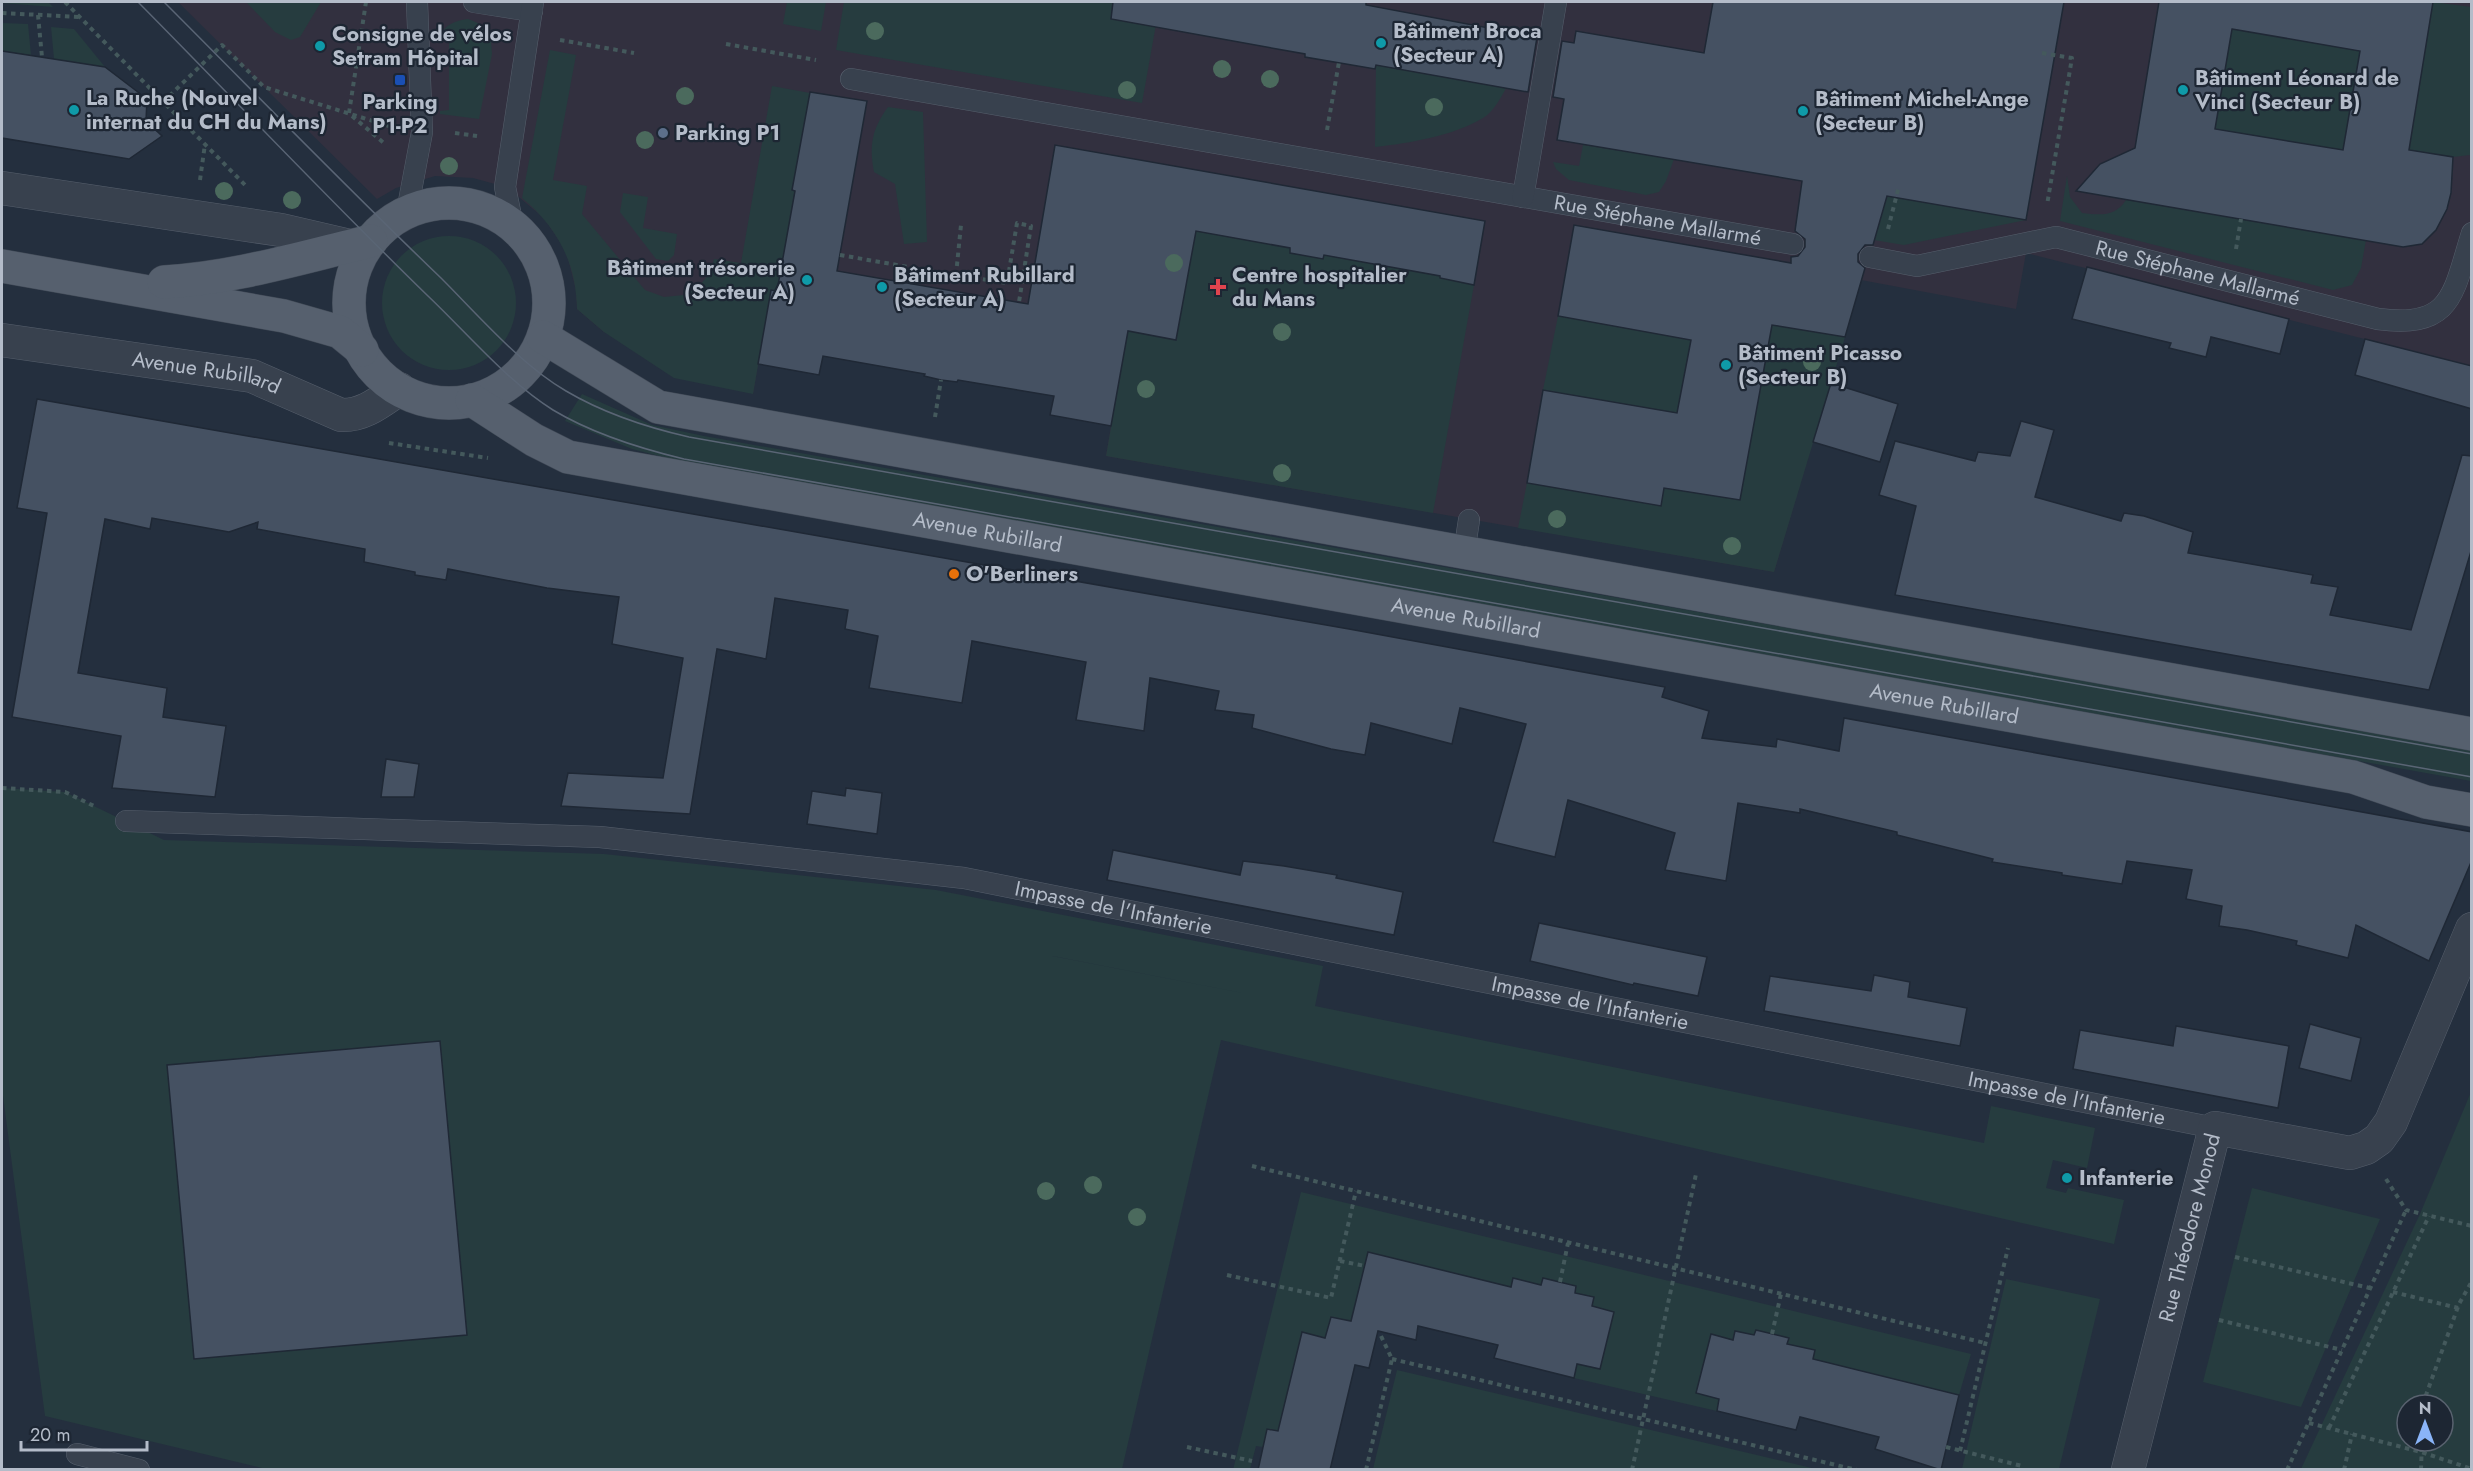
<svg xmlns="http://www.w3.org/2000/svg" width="2473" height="1471" font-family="Jost,sans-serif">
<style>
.medical{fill:#32303f}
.green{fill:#263c3f;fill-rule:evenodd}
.building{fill:#455162;stroke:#1f2835;stroke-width:1.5;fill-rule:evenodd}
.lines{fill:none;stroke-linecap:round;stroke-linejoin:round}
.lane-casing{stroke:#565f6c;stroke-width:22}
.street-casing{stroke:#565f6c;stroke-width:34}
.primary-casing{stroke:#414a57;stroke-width:34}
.path{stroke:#44595c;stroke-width:4;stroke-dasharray:4.5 4.5;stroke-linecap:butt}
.lane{stroke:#38414e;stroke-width:21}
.street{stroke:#38414e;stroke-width:33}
.primary{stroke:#56606e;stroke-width:33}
.tram{stroke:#5a6575;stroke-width:1.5}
.tree{fill:#4b6a5d}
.culture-dot{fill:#0f9aa8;stroke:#1d2633;stroke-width:2}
.transit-dot{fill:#1a4fb4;stroke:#1d2633;stroke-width:2}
.service-dot{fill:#5c6f8a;stroke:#1d2633;stroke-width:2}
.health-dot{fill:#e0444e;stroke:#1d2633;stroke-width:2}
.food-dot{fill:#e8710a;stroke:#1d2633;stroke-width:2}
.labels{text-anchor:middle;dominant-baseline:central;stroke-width:4.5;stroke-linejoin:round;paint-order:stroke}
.poi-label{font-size:21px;font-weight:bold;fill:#b4bcc9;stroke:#1d2633;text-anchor:start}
.street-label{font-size:21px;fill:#b4bcc9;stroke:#1d2633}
</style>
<rect width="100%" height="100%" fill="#242f3e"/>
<!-- medical -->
<polygon class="medical" points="178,2 2471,2 2471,366 2026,253 2016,309 1861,280 1774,572 1106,456 1111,426 1050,415 1053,396 958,380 957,382 941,380 924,376 924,374 823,356 819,375 758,364 753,394 612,329 604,332 577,309 576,290 566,251 544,218 514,193 495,184 473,178 435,176 396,188 377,199"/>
<!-- green -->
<g class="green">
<polygon points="2,2 48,2 53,7 2,3"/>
<polygon points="246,2 321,2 300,37 291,40 275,32"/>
<polygon points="787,2 826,2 821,31 783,24"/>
<polygon points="844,2 1160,2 1142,103 836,50"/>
<polygon points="2433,2 2471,7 2470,155 2453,157 2393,147 2411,139"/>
<path d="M 468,19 C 490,27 491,32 492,54 L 479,119 L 440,114 L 440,111 L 449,110 L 449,37 L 439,37 C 446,24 454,21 468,19 Z"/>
<polygon points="2,23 28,24 31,55 2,51"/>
<polygon points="51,27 74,29 105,67 54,59"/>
<polygon points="2232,29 2360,51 2343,150 2215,129"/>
<path d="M 550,50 L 576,55 L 553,180 L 587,186 L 582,214 L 645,290 L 664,297 L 684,295 L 700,285 L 710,273 L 714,259 L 741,263 L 772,86 L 810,93 L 792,190 L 795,191 L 777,291 L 771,291 L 753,394 L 674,378 L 604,332 L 577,309 C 576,263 558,228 522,198 Z"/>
<path d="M 1376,65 L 1506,88 C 1501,98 1493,112 1483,118 C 1453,136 1410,143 1375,147 Z"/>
<path d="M 888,107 L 923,112 L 927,242 L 904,244 L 895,184 L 874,172 C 869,145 872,129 888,107 Z"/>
<polygon points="1583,145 1674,159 1666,181 1659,192 1646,195 1569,180 1556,169 1553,162 1579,166"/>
<path d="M 2067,176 L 2070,197 L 2082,213 C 2101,215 2115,217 2126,200 L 2366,240 L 2361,268 L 2352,285 L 2333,290 L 2060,221 Z"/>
<polygon points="1890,185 1906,199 2026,220 1904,245 1874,240"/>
<polygon points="623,193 648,197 643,228 677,234 674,255 668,261 656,259 620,212"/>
<polygon points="1172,227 1290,248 1290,253 1323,259 1324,255 1440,276 1440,278 1474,285 1433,513 1106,456 1124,353 1117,329 1176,339 1185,292"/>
<circle cx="449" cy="303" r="67"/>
<polygon points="1558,316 1691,340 1678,413 1543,390"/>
<polygon points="1772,325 1845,337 1774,572 1518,528 1527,483 1661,506 1664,488"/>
<polygon points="582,394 652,425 704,436 2471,749 2471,781 682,462 632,449 565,421"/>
<path d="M 2,788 L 65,792 L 164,840 L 604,854 L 936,890 L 1323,966 L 1315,1006 L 1984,1143 L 1991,1106 L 2095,1128 L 2087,1168 L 2053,1160 L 2046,1188 L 2066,1193 L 2068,1188 L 2124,1200 L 2114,1244 L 1221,1040 L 1122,1469 L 266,1469 L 45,1416 L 2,1088 ZM 1052,956 L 1053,956 L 1273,999 Z"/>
<path d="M 2471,1092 L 2471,1469 L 2301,1469 L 2420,1214 ZM 2407,1405 L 2443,1405 L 2443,1441 L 2407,1441 Z"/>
<polygon points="2252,1188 2380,1219 2301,1407 2203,1382"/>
<polygon points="1301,1192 1971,1354 1959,1395 1813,1359 1815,1350 1787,1344 1789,1338 1756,1330 1754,1336 1735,1331 1733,1340 1711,1334 1696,1393 1719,1399 1717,1411 1574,1378 1577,1364 1600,1369 1614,1312 1592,1306 1594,1297 1575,1293 1576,1286 1543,1278 1541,1285 1514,1278 1511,1287 1368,1253 1351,1321 1331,1317 1325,1338 1302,1332 1278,1431 1263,1447 1256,1446 1250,1469 1233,1470"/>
<polygon points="2006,1279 2100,1299 2059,1469 1962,1469"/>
<polygon points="1397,1370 1816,1469 1373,1469"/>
</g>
<!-- building -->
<g class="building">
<polygon points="1113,2 1366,2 1366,5 1537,37 1528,92 1376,65 1375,69 1305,57 1305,54 1111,19"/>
<polygon points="1713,2 2064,2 2026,220 1887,196 1873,245 1865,245 1858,254 1858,262 1865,268 1845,337 1772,325 1740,500 1664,488 1661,506 1527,483 1543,390 1677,413 1691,340 1558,316 1574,225 1791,263 1791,257 1798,256 1805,247 1805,239 1795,231 1802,181 1557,140 1564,99 1553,97 1562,41 1574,43 1576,31 1704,53"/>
<path d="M 2159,2 L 2433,2 L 2409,150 L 2453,157 L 2451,193 L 2447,209 L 2436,230 L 2422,244 L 2403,247 L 2076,191 L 2100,164 L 2135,148 ZM 2232,29 L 2360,51 L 2343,150 L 2215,129 Z"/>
<polygon points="2,51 105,67 147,99 146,121 162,136 129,159 2,138"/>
<polygon points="810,92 867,101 837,271 1028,304 1055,145 1485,221 1474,285 1440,278 1440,276 1324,255 1323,259 1290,253 1290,248 1196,231 1176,340 1128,331 1111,426 1050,415 1054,396 958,380 957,382 941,380 924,376 925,374 823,356 819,375 758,364 771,290 777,291 795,191 792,190"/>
<polygon points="2087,267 2289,319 2280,354 2211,337 2206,357 2169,348 2171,343 2072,319"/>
<polygon points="2365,339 2472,366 2472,409 2355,375"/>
<polygon points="1831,383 1898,404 1880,462 1813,442"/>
<polygon points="37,399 1349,629 1665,687 1662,697 1709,711 1702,738 1776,747 1777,739 1839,751 1844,718 2472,832 2472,860 2429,961 2356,925 2348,958 2296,945 2297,941 2247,930 2219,926 2222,906 2186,899 2192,870 2127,861 2122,884 2062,875 2062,873 1992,862 1993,859 1897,835 1897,832 1800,809 1800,813 1738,803 1726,881 1665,870 1675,833 1568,800 1555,857 1493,842 1526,724 1460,708 1452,744 1371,723 1365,755 1331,749 1252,728 1254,715 1215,710 1219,691 1150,678 1144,731 1076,720 1086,662 972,641 962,703 869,688 878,636 845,629 848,610 775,598 766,659 717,649 690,814 561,806 568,773 663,778 683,658 612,644 619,597 547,588 448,569 446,580 415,575 415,572 364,562 365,549 257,529 258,522 229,532 152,518 150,529 105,519 78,673 167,688 163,717 226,726 215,797 112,788 121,736 12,717 47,513 17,508"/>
<polygon points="2021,421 2054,430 2035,497 2121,521 2124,513 2144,516 2193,532 2188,553 2313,575 2311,583 2338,587 2330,615 2411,630 2462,455 2472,456 2472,548 2429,690 1895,595 1916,506 1879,495 1895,441 1975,461 1978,452 2010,456"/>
<polygon points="386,759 419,764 414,797 381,797"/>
<polygon points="846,788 882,793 877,834 807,824 812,791 845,796"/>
<polygon points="1113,850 1240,875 1243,861 1284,866 1337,875 1336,878 1403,892 1394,935 1107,880"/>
<polygon points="1539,923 1707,957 1698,996 1634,983 1633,985 1530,961"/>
<polygon points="1874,975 1910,982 1908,997 1967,1008 1960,1046 1764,1011 1770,976 1871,991"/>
<polygon points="2310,1024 2361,1038 2351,1081 2299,1068"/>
<polygon points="2176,1026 2289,1046 2278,1108 2073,1069 2080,1030 2173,1046"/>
<polygon points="440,1041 467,1335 194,1359 167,1065"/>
<polygon points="1368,1252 1511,1287 1513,1278 1541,1285 1543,1278 1576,1286 1575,1293 1594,1297 1592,1306 1614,1312 1600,1369 1577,1364 1574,1378 1494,1358 1498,1345 1418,1326 1416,1340 1378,1331 1369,1368 1355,1365 1330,1470 1258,1470 1267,1429 1278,1431 1302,1332 1325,1338 1331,1317 1351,1321"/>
<polygon points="1756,1330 1789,1338 1787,1344 1815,1350 1813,1359 1959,1395 1941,1470 1875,1449 1879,1437 1800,1417 1796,1430 1717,1411 1719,1399 1696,1393 1711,1334 1733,1340 1735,1331 1754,1335"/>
</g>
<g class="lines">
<defs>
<g id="lane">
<polyline points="474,2 532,11"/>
<path id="s1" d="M 851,79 L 1793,244"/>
<polyline points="1523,197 1556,2"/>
<polyline points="407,212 422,132 417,2"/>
<polyline points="513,226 505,187 533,2"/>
<path id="s2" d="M 1870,257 L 1917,266 L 2056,237 L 2378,319 C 2453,329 2453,293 2472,233"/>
<polyline points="1464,553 1469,520"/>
<path id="s3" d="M 126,821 L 600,837 L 964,878 L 2215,1128"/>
<polyline points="77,1454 139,1470"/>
</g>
<g id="street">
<polyline points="2,188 281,230 350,246"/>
<path id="s4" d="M 2,340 L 252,376 L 341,415 C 364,416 381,401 399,389"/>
<path id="s5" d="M 2128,1470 L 2215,1128 L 2350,1153 L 2366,1148 L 2379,1139 L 2391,1122 L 2472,929"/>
</g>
<g id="primary">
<circle cx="449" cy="303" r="100"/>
<polyline points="2,266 284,316 340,332 362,350"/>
<path d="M 164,282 C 236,278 302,257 371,241"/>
<polyline points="543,337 658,407 2472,734"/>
<path id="s6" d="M 472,400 L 534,440 L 568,457 L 2353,777 L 2426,802 L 2472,810"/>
</g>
</defs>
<!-- lane casing -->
<use href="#lane" class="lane-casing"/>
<!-- street casing -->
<use href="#street" class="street-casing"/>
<!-- primary casing -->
<use href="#primary" class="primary-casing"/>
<!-- path -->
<g class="path">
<polyline points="65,2 246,186"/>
<polyline points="2,13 80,17"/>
<polyline points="38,15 42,57"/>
<polyline points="560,40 634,53"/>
<polyline points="726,44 816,60"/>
<polyline points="2042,53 2072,58 2047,205"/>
<polyline points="163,102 222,45 264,87 389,126"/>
<polyline points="349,113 366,2"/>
<polyline points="352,116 385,144"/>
<polyline points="1327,130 1339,62"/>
<polyline points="455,133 477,136"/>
<polyline points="200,180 205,144"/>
<polyline points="1888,229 1899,186"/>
<polyline points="2236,249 2241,219"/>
<polyline points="840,255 937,272"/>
<polyline points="956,275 961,225"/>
<polyline points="974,278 1007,283 1017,223 1031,226 1019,302"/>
<polyline points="935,417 941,380"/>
<polyline points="389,443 488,458"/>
<polyline points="2,788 65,792 96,807"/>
<polyline points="1252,1166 1985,1343"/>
<polyline points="2386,1179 2406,1210 2472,1226"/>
<polyline points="2235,1257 2370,1288"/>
<polyline points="1340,1261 1365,1266"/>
<polyline points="1227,1275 1331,1298 1356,1191"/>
<polyline points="1560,1282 1568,1243"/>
<polyline points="2393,1292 2458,1308"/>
<polyline points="2219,1320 2342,1350"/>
<polyline points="1772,1334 1781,1294"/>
<polyline points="1392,1359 1857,1470"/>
<polyline points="2426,1405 2426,1395 2459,1304 2472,1281"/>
<polyline points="2309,1423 2421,1452 2472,1469"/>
<polyline points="2329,1428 2429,1216"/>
<polyline points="1187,1447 1252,1461"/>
<polyline points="1946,1447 2022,1466 2022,1470"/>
<polyline points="1960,1451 2008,1248"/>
<polyline points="1366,1470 1392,1359 1381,1336"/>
<polyline points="1632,1470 1696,1174"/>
<polyline points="2287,1470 2406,1210"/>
<polyline points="2344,1470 2352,1434"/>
<polyline points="2421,1470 2422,1441"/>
</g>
<!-- lane -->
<use href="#lane" class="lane"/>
<!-- street -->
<use href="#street" class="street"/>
<!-- primary -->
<use href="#primary" class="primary"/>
<!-- tram -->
<g class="tram">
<path d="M 138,2 C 235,100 329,200 428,296 C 466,332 509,383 553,410 C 593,434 638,448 684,459 L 2472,777"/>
<path d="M 164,2 C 256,94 347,188 441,278 C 478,315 521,365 566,391 C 605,414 645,427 689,437 L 2472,754"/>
</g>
</g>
<!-- trees -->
<g class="tree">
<circle cx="875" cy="31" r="9"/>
<circle cx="1222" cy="69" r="9"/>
<circle cx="1270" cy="79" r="9"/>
<circle cx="1127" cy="90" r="9"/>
<circle cx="685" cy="96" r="9"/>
<circle cx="1434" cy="107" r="9"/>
<circle cx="645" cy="140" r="9"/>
<circle cx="449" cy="166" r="9"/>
<circle cx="224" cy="191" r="9"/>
<circle cx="292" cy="200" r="9"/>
<circle cx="1174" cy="263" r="9"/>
<circle cx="1282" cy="332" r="9"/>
<circle cx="1812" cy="362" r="9"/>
<circle cx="1146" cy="389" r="9"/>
<circle cx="1282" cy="473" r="9"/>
<circle cx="1557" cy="519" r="9"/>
<circle cx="1732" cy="546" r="9"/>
<circle cx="1093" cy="1185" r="9"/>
<circle cx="1046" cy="1191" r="9"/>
<circle cx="1137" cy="1217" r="9"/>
</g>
<!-- markers -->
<g class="culture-dot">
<circle cx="1381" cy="43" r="6"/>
<circle cx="320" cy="46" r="6"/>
<circle cx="2183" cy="90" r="6"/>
<circle cx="74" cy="110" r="6"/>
<circle cx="1803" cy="111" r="6"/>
<circle cx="807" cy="280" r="6"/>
<circle cx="882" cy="287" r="6"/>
<circle cx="1726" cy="365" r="6"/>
<circle cx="2067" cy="1178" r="6"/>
</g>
<rect class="transit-dot" x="394" y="74" width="12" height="12" rx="3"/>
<circle class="service-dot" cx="663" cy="133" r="6"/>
<path class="health-dot" d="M1215 278h6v6h6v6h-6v6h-6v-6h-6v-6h6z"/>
<circle class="food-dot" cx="954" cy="574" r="6"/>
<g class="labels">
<!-- poi labels -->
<g class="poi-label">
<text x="1393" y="31">Bâtiment Broca<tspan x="1393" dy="24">(Secteur A)</tspan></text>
<text x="332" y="34">Consigne de vélos<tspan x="332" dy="24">Setram Hôpital</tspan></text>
<text x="2195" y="78">Bâtiment Léonard de<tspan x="2195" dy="24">Vinci (Secteur B)</tspan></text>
<text x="86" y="98">La Ruche (Nouvel<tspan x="86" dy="24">internat du CH du Mans)</tspan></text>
<text x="1815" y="99">Bâtiment Michel-Ange<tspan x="1815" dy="24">(Secteur B)</tspan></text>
<text x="400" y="102" text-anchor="middle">Parking<tspan x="400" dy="24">P1-P2</tspan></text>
<text x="675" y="133">Parking P1</text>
<text x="795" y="268" text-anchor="end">Bâtiment trésorerie<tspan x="795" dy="24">(Secteur A)</tspan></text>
<text x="894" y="275">Bâtiment Rubillard<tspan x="894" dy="24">(Secteur A)</tspan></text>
<text x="1232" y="275">Centre hospitalier<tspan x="1232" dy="24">du Mans</tspan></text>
<text x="1738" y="353">Bâtiment Picasso<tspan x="1738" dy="24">(Secteur B)</tspan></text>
<text x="966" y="574">O'Berliners</text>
<text x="2079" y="1178">Infanterie</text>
</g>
<!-- street labels -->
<g class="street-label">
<text stroke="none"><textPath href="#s1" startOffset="819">Rue Stéphane Mallarmé</textPath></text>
<text stroke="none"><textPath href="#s2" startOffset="336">Rue Stéphane Mallarmé</textPath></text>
<text stroke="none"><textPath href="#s4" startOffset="207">Avenue Rubillard</textPath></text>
<text stroke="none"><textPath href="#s6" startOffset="538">Avenue Rubillard</textPath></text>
<text stroke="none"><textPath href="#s6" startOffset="1024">Avenue Rubillard</textPath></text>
<text stroke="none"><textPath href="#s6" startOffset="1510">Avenue Rubillard</textPath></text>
<text stroke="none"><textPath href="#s3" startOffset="993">Impasse de l'Infanterie</textPath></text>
<text stroke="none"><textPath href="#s3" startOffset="1479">Impasse de l'Infanterie</textPath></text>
<text stroke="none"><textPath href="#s3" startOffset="1965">Impasse de l'Infanterie</textPath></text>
<text stroke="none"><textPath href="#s5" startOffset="250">Rue Théodore Monod</textPath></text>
</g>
</g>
<!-- border -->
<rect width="2473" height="1471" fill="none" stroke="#b4bcc9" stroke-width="6"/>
<!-- north arrow -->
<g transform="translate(2425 1423)"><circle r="28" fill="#1d2633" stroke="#59626f" stroke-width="1.5"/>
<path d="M0-4.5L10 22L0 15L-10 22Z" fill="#8ab4f8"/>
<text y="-9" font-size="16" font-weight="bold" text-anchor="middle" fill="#b4bcc9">N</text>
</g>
<!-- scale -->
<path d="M21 1441v9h126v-9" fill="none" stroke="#b4bcc9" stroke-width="3"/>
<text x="30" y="1441" font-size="18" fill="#b4bcc9" stroke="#1d2633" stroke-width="4.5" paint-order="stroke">20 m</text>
</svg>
